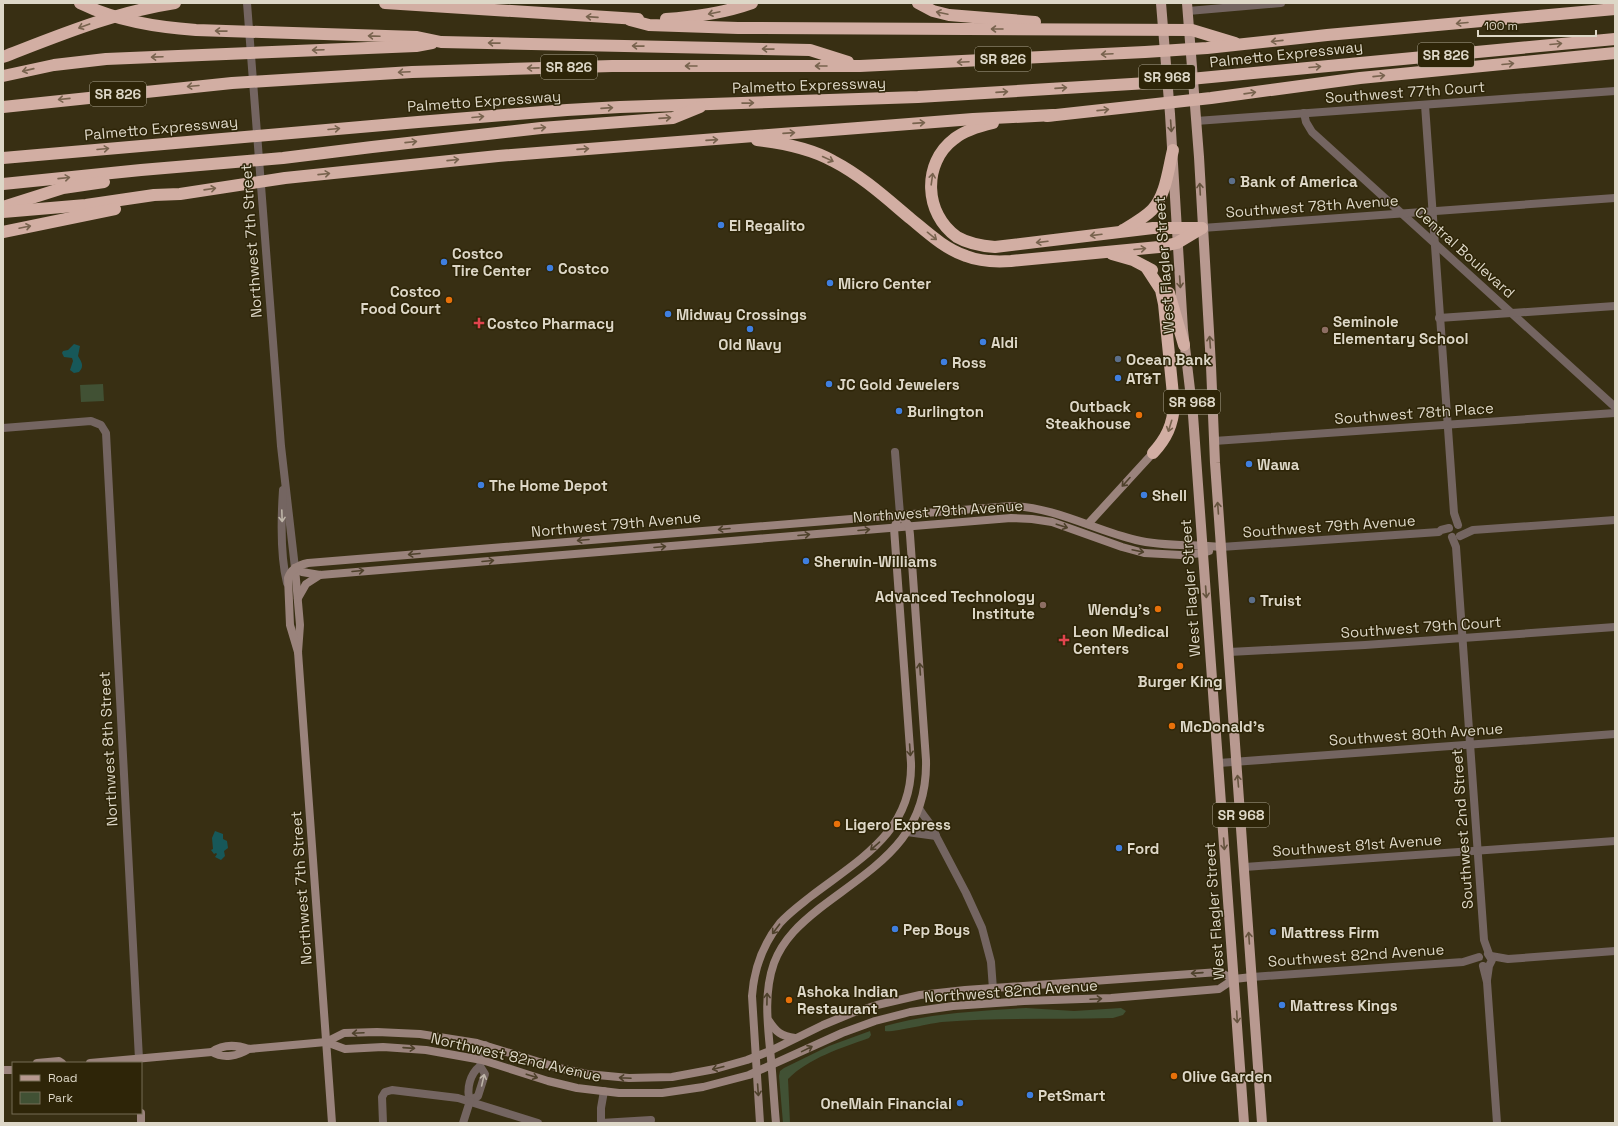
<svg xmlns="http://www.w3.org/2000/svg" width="1618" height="1126" font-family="'Space Grotesk',sans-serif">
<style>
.green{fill:#415134}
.water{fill:#175859}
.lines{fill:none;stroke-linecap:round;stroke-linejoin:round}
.street{stroke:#746561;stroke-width:8}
.secondary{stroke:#9a837c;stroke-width:8}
.primary{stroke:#b89990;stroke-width:10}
.highway{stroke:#d2aea3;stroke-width:12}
.oneway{stroke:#78634e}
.oneway2{stroke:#65533e}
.oneway3{stroke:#4e412b}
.oneway4{stroke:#beb5a8}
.service-dot{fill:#5c6f8a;stroke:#2e2508;stroke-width:1.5}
.shop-dot{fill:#3f7fe0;stroke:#2e2508;stroke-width:1.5}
.food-dot{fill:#e8710a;stroke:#2e2508;stroke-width:1.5}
.health-dot{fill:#e0444e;stroke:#2e2508;stroke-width:1.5}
.education-dot{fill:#8d6e63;stroke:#2e2508;stroke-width:1.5}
.labels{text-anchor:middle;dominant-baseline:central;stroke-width:3;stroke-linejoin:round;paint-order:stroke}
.shield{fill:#2e2508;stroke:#a8a28e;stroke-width:1}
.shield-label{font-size:14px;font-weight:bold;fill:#ddd7c7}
.street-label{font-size:15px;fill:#ddd7c7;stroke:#2e2508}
.poi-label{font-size:15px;font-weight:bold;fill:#ddd7c7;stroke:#2e2508;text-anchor:start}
</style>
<rect width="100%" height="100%" fill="#382f13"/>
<!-- green -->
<g class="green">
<polygon points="103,384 104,401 81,402 80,385"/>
<path d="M 1026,1008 L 1074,1011 L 1121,1008 L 1126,1011 L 1123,1015 L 1113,1018 C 1056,1020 999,1017 942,1022 C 931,1023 891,1033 885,1031 L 885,1026 C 931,1013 978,1011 1026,1008 Z"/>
<path d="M 870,1031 L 871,1035 L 869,1038 C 841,1048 809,1058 788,1079 L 790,1123 L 783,1123 L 779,1076 L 780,1071 L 784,1068 L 829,1046 Z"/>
</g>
<!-- water -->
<g class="water">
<path d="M 74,344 L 80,346 L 78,356 C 81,361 85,366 79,372 L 74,373 L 70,370 L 73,361 L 72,358 L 64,357 L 62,353 L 63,351 L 68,350 Z"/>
<polygon points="215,831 223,834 223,839 227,841 228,848 224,851 225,856 221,860 215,857 217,854 216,853 214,854 211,850 213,849 212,838"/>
</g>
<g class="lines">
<!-- street -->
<g class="street">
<polyline points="247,3 281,446 295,568"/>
<polyline points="1188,11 1281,3"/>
<polyline points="1425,105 1454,513 1458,525"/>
<polyline points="1304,113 1306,122 1312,132 1615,407"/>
<polyline points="1196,121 1615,91"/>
<polyline points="1202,228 1615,198"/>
<polyline points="1439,318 1615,306"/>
<polyline points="3,428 91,421 101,425 106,433 139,1059"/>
<polyline points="1214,441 1615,413"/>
<polyline points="895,452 900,514"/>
<path d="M 283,490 C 281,520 280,555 287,583"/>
<polyline points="1460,536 1473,530 1615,520"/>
<polyline points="1452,537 1456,547 1484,940 1489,954"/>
<polyline points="1221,547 1439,532 1441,530 1449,528"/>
<polyline points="1229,652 1365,645 1615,627"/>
<polyline points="1219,763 1615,734"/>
<path d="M 919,808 C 924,818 934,826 936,836 L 966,893 L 982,928 L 991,962 L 994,1003"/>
<polyline points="907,832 936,836"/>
<polyline points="1245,867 1615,841"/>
<polyline points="1491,956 1508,959 1615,951"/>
<polyline points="1483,966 1487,982 1497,1123"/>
<polyline points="1252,977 1463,962 1479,957"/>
<polyline points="1487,980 1489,966 1492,960 1488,954"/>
<path d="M 480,1066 L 485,1074 L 478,1096 L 470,1101 C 466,1089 470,1074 480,1066 L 485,1045"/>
<polyline points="383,1123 382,1097 385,1092 392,1090 458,1098 538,1123"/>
<polyline points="463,1123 470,1101"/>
<polyline points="601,1123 651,1120"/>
<polyline points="601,1123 601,1108 604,1091"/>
</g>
<!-- secondary -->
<g class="secondary">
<polyline points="1088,524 1153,453"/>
<polyline points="295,568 302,572 320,575 1011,518 1032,519 1052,522 1122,547 1144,553 1181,555 1203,553 1209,551"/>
<polyline points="295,568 300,625 298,652 332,1123"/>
<polyline points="298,598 306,584 320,575"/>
<path d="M 298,652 L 290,625 L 288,578 C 291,569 298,565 308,563 L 1011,506 C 1055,507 1094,530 1136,540 C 1164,547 1193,544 1221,547"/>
<path d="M 769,1021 C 776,1032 781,1036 795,1038"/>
<polyline points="326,1042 344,1033 377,1032 420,1034 477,1043 559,1068 587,1074 629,1078 672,1077 715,1069 747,1060 770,1051 823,1025 852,1013 877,1005 920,995 965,990 1219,972 1234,979 1252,977"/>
<path d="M 249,1049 C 238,1056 223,1059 212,1052 C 223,1044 237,1045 249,1049 L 326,1042 L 345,1049 L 383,1047 L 426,1050 L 482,1060 L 548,1081 L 577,1088 L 619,1093 L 662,1093 L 703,1087 L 749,1075 L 842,1033 L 875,1021 L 910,1012 L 953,1006 L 1024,1001 L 1111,998 L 1219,989 L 1234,979"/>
<polyline points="37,1063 59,1061 62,1063"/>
<polyline points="90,1063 212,1052"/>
<polyline points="3,1070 13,1070"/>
<polyline points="141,1113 141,1123"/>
<path d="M 760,1123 L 752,996 C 754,969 763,944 780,923 C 789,913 800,905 810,897 C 858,860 913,832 911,763 L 894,528 L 900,514"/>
<path d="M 776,1123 C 774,1102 773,1081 771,1059 C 768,1028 763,994 774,963 C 783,939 801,923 820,908 C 875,866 928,839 926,760 L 910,535 L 909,526 L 900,514"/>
</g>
<!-- primary -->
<g class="primary">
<polyline points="1161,3 1170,114 1183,330 1193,415 1244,1123"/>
<polyline points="1187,3 1199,157 1211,366 1215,463 1262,1123"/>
</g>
<!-- highway -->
<g class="highway">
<path d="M 80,3 C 117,21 156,27 196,30 L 417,37 L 441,42 L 810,50 L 848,62"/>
<polyline points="385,3 638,19"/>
<polyline points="918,3 933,11 949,15 1035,22"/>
<path d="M 666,19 C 695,17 724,13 752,3"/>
<polyline points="630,20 649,25 738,28 1192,30 1235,43"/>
<path d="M 3,57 C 60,35 115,12 175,3"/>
<polyline points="3,76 54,65 106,59 416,46 432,43"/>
<polyline points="3,107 232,83 412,72 612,66 860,66 1145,52 1207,48 1327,35 1615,9"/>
<polyline points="1047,116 1211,98 1360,78 1615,53"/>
<path d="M 993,123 C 980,126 965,130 954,139 C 922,163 924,214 957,237 C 969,244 982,246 995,247 L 1153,228 L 1202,228"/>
<path d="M 757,140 C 783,143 810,148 833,161 C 862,176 886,198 911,219 C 928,233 945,249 966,256 C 981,262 996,262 1011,261 L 1159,247 L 1177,243 L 1202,228"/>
<polyline points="3,158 418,122 567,110 620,107 918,97 1148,83 1615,39"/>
<polyline points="3,184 141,170 283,158 372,147 541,128 673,118 700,107"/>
<polyline points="3,207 63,188 104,182"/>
<polyline points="3,212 86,205 154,195 180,194 285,178 498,156 973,119 1054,115"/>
<path d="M 1123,230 C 1133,224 1144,218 1152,210 C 1166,195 1168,170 1173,150"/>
<polyline points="3,232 115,209"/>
<polyline points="1112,254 1133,260 1152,270"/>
<path d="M 1146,267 L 1161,290 L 1164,304 L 1174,405 C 1173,425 1166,439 1153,453"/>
<polyline points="1169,293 1184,345"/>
</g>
</g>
<!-- one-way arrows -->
<defs><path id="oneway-shaft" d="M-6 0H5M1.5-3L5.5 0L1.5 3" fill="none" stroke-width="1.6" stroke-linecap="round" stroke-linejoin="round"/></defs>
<g class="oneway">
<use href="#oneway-shaft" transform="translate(714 13) rotate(168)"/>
<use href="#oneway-shaft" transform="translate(942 13) rotate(-168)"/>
<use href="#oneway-shaft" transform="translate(592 17) rotate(-176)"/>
<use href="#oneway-shaft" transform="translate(1462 23) rotate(175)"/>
<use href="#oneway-shaft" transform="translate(84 26) rotate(160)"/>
<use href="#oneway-shaft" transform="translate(997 29) rotate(-180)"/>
<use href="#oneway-shaft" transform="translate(221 31) rotate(-179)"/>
<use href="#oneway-shaft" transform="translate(374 36) rotate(-178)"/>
<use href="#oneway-shaft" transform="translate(1277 41) rotate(174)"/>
<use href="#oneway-shaft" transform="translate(494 43) rotate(-179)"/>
<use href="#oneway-shaft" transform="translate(1556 44) rotate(-5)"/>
<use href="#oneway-shaft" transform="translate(638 46) rotate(-179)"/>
<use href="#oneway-shaft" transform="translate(768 49) rotate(-179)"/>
<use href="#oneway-shaft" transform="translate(318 50) rotate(178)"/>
<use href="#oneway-shaft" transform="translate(1107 54) rotate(177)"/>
<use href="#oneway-shaft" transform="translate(157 57) rotate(178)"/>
<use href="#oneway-shaft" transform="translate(963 62) rotate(177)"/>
<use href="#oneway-shaft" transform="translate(1508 64) rotate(-5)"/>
<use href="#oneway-shaft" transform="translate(691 66) rotate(180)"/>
<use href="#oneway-shaft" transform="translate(821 66) rotate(-180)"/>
<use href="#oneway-shaft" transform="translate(1315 67) rotate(-5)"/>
<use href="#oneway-shaft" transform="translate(533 68) rotate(179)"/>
<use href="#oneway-shaft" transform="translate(28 70) rotate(167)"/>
<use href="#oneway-shaft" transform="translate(404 72) rotate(177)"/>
<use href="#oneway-shaft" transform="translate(1379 76) rotate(-6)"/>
<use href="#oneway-shaft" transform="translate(193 86) rotate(175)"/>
<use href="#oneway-shaft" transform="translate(1061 88) rotate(-4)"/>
<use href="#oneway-shaft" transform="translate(1002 92) rotate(-4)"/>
<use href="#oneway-shaft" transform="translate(1250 93) rotate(-8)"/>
<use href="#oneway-shaft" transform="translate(64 99) rotate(174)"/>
<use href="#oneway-shaft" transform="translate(748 103) rotate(-1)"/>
<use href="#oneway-shaft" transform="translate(607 108) rotate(-4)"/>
<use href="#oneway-shaft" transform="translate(1103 110) rotate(-6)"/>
<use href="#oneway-shaft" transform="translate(478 117) rotate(-5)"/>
<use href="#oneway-shaft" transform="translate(665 118) rotate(-4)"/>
<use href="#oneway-shaft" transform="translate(919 123) rotate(-4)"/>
<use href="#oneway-shaft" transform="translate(540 128) rotate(-6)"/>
<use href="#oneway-shaft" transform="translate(334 129) rotate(-5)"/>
<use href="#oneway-shaft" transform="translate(789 133) rotate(-4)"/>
<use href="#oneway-shaft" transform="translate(712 140) rotate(-4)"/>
<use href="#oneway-shaft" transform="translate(411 142) rotate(-6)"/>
<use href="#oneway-shaft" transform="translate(103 149) rotate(-5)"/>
<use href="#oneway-shaft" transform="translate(583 149) rotate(-4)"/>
<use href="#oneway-shaft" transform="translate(828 159) rotate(25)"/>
<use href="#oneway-shaft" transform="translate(453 160) rotate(-6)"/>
<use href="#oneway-shaft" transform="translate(324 174) rotate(-6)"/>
<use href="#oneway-shaft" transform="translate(64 178) rotate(-6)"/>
<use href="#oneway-shaft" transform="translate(932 179) rotate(-82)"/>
<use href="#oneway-shaft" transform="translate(210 189) rotate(-8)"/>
<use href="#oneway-shaft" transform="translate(25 227) rotate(-12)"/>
<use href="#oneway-shaft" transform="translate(1096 235) rotate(173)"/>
<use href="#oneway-shaft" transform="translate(932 236) rotate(39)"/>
<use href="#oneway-shaft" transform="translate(1042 242) rotate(173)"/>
<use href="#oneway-shaft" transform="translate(1140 249) rotate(-5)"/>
<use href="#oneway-shaft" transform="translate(1170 426) rotate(107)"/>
</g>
<g class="oneway2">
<use href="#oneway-shaft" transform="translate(1171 126) rotate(86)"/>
<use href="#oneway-shaft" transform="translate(1200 189) rotate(-93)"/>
<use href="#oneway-shaft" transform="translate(1180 282) rotate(86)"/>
<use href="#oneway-shaft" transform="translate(1210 342) rotate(-94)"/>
<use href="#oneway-shaft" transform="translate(1218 508) rotate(-94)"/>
<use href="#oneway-shaft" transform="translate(1206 592) rotate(86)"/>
<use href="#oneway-shaft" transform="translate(1238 781) rotate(-95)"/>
<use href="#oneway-shaft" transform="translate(1224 844) rotate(86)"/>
<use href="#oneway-shaft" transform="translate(1249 938) rotate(-94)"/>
<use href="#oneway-shaft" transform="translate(1237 1017) rotate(87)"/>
</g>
<g class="oneway3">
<use href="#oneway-shaft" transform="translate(1126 482) rotate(132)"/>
<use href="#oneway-shaft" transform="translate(1062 526) rotate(18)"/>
<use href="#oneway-shaft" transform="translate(724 529) rotate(175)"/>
<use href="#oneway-shaft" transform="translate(864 530) rotate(-5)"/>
<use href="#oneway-shaft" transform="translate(804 535) rotate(-5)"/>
<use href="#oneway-shaft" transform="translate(583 540) rotate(175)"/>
<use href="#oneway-shaft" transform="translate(660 547) rotate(-5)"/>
<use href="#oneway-shaft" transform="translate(1138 551) rotate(12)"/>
<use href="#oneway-shaft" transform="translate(414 554) rotate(175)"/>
<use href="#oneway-shaft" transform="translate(488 561) rotate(-5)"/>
<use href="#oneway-shaft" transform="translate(358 571) rotate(-5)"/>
<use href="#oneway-shaft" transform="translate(920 669) rotate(-94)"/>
<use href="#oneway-shaft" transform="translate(910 750) rotate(86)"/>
<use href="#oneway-shaft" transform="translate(875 846) rotate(139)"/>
<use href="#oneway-shaft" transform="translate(776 929) rotate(127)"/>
<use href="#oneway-shaft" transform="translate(1197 973) rotate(176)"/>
<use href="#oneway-shaft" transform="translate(767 999) rotate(-89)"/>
<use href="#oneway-shaft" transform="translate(1096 999) rotate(-3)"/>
<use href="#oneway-shaft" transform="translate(358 1033) rotate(177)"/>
<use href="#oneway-shaft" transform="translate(409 1048) rotate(4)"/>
<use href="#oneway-shaft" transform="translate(807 1049) rotate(-26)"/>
<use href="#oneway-shaft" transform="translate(718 1068) rotate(166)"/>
<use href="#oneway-shaft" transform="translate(532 1076) rotate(18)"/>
<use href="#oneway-shaft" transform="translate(625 1078) rotate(-177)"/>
<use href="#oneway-shaft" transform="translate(758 1090) rotate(86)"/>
</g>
<g class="oneway4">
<use href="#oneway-shaft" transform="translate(282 516) rotate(88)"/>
<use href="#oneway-shaft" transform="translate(483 1080) rotate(-77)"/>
</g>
<!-- markers -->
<g class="service-dot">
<circle cx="1232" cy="181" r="4"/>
<circle cx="1118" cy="359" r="4"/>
<circle cx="1252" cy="600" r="4"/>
</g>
<g class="shop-dot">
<circle cx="721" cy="225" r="4"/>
<circle cx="444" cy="262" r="4"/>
<circle cx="550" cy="268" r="4"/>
<circle cx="830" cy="283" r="4"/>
<circle cx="668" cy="314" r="4"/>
<circle cx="750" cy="329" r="4"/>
<circle cx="983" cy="342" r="4"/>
<circle cx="944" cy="362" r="4"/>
<circle cx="1118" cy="378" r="4"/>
<circle cx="829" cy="384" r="4"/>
<circle cx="899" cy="411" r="4"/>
<circle cx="1249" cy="464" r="4"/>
<circle cx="481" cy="485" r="4"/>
<circle cx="1144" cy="495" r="4"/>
<circle cx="806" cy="561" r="4"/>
<circle cx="1119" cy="848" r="4"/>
<circle cx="895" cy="929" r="4"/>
<circle cx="1273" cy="932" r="4"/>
<circle cx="1282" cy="1005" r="4"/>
<circle cx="1030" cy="1095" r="4"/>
<circle cx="960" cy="1103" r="4"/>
</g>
<g class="food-dot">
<circle cx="449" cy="300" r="4"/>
<circle cx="1139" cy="415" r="4"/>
<circle cx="1158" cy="609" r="4"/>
<circle cx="1180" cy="666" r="4"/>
<circle cx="1172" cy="726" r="4"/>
<circle cx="837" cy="824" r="4"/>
<circle cx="789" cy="1000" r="4"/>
<circle cx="1174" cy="1076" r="4"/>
</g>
<g class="health-dot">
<path d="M477 317h4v4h4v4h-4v4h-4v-4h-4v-4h4z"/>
<path d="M1062 634h4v4h4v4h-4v4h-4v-4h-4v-4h4z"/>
</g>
<g class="education-dot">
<circle cx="1325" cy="330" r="4"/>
<circle cx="1043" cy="605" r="4"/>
</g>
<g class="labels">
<!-- shield labels -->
<g class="shield">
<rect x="1418" y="43" width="56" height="24" rx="3"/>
<rect x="975" y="47" width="56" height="24" rx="3"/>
<rect x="541" y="55" width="56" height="24" rx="3"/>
<rect x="1139" y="65" width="56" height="24" rx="3"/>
<rect x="90" y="82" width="56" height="24" rx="3"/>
<rect x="1164" y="390" width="56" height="24" rx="3"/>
<rect x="1213" y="803" width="56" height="24" rx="3"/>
</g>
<g class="shield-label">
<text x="1446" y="55">SR 826</text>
<text x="1003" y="59">SR 826</text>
<text x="569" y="67">SR 826</text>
<text x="1167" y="77">SR 968</text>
<text x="118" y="94">SR 826</text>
<text x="1192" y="402">SR 968</text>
<text x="1241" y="815">SR 968</text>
</g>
<!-- street labels -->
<g class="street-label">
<text transform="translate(1286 54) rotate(-6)">Palmetto Expressway</text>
<text transform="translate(809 85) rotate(-2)">Palmetto Expressway</text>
<text transform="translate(1405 92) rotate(-4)">Southwest 77th Court</text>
<text transform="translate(484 101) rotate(-4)">Palmetto Expressway</text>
<text transform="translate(161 128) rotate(-5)">Palmetto Expressway</text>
<text transform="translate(1312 206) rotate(-4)">Southwest 78th Avenue</text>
<text transform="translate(251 241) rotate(-94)">Northwest 7th Street</text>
<text transform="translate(1465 252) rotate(42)">Central Boulevard</text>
<text transform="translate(1164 265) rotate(-94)">West Flagler Street</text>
<text transform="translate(1414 413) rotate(-4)">Southwest 78th Place</text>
<text transform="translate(938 511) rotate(-4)">Northwest 79th Avenue</text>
<text transform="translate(616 524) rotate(-5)">Northwest 79th Avenue</text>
<text transform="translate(1329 526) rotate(-4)">Southwest 79th Avenue</text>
<text transform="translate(1190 588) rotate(-94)">West Flagler Street</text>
<text transform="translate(1421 627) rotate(-4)">Southwest 79th Court</text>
<text transform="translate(1416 734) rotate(-4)">Southwest 80th Avenue</text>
<text transform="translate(108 749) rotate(-93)">Northwest 8th Street</text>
<text transform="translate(1462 829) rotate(-94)">Southwest 2nd Street</text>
<text transform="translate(1357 845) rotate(-4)">Southwest 81st Avenue</text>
<text transform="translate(301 888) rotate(-94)">Northwest 7th Street</text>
<text transform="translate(1214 911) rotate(-94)">West Flagler Street</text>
<text transform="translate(1356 955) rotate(-4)">Southwest 82nd Avenue</text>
<text transform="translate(1011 991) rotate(-4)">Northwest 82nd Avenue</text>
<text transform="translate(516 1057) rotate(13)">Northwest 82nd Avenue</text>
</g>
<!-- poi labels -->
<g class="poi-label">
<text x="1240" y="181">Bank of America</text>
<text x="729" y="225">El Regalito</text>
<text x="452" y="253">Costco<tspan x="452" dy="17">Tire Center</tspan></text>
<text x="558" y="268">Costco</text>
<text x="838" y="283">Micro Center</text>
<text x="441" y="291" text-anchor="end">Costco<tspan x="441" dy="17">Food Court</tspan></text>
<text x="676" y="314">Midway Crossings</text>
<text x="1333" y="321">Seminole<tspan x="1333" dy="17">Elementary School</tspan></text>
<text x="487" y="323">Costco Pharmacy</text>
<text x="991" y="342">Aldi</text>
<text x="750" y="344" text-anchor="middle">Old Navy</text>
<text x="1126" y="359">Ocean Bank</text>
<text x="952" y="362">Ross</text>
<text x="1126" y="378">AT&amp;T</text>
<text x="837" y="384">JC Gold Jewelers</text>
<text x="1131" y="406" text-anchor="end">Outback<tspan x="1131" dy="17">Steakhouse</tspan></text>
<text x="907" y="411">Burlington</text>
<text x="1257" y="464">Wawa</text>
<text x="489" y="485">The Home Depot</text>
<text x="1152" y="495">Shell</text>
<text x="814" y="561">Sherwin-Williams</text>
<text x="1035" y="596" text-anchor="end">Advanced Technology<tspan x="1035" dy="17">Institute</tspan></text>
<text x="1260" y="600">Truist</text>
<text x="1150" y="609" text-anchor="end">Wendy's</text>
<text x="1073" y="631">Leon Medical<tspan x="1073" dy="17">Centers</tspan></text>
<text x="1180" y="681" text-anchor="middle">Burger King</text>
<text x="1180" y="726">McDonald's</text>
<text x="845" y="824">Ligero Express</text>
<text x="1127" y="848">Ford</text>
<text x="903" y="929">Pep Boys</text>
<text x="1281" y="932">Mattress Firm</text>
<text x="797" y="991">Ashoka Indian<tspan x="797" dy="17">Restaurant</tspan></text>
<text x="1290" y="1005">Mattress Kings</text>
<text x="1182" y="1076">Olive Garden</text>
<text x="1038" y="1095">PetSmart</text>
<text x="952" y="1103" text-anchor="end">OneMain Financial</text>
</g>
</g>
<!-- border -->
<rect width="1618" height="1126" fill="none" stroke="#ddd7c7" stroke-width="8"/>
<!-- legend -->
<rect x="12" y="1062" width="130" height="52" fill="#2e2508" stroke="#746c54"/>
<rect x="20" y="1075" width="20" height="6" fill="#b89990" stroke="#746c54"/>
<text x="48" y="1082" font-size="12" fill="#ddd7c7">Road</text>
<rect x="20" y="1092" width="20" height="12" fill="#415134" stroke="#746c54"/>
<text x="48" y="1102" font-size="12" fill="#ddd7c7">Park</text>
<!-- scale -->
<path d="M1478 30v6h118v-6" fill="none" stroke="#ddd7c7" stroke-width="2"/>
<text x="1484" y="30" font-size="12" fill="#ddd7c7" stroke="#2e2508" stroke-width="3" paint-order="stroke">100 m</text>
</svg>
